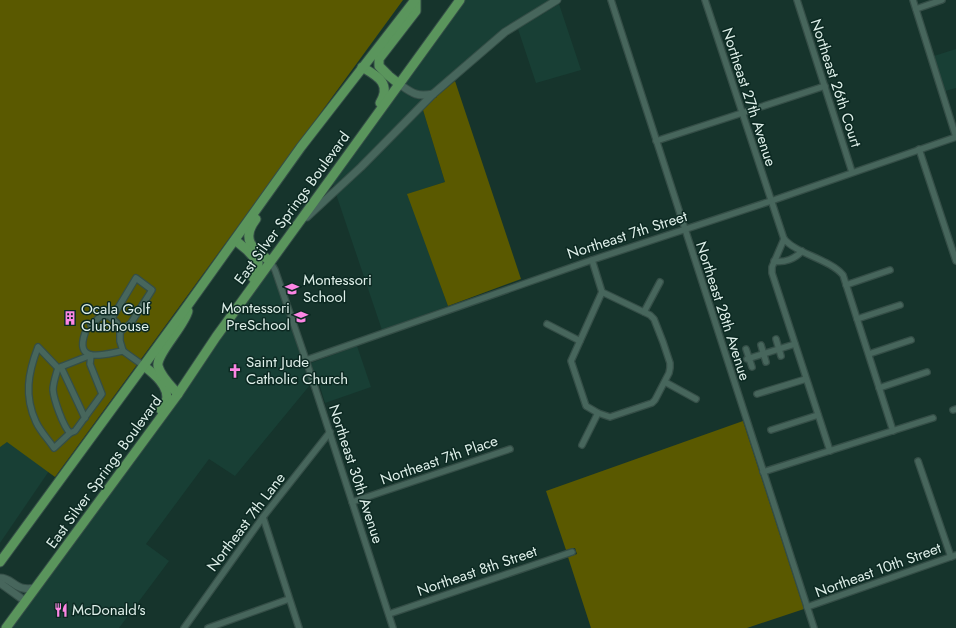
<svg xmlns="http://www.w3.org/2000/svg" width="956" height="628" font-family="Jost,sans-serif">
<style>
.built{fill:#183f35}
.green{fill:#5a5900}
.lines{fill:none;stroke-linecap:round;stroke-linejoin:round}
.minor-casing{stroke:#354e47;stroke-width:8}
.tertiary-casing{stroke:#354e47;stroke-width:9}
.primary-casing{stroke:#354e47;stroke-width:11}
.minor{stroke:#47665c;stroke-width:5.5}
.tertiary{stroke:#47665c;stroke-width:7}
.primary{stroke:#5a955c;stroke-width:9}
.labels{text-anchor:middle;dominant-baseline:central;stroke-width:3;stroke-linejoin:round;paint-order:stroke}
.street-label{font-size:15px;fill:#deefe9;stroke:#0c2922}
.poi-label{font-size:15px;fill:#deefe9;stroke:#0c2922;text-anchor:start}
</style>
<rect width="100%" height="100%" fill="#16342c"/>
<!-- built -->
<g class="built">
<polygon points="464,0 550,0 503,29 431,91 422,92 414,90 404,83"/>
<polygon points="559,4 581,70 536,83 518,29"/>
<polygon points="956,49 956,88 945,91 934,56"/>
<polygon points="400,89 411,97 423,100 359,164 334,186 332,182"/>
<polygon points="423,110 445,182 408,194 448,306 382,330 336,194 363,170"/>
<polygon points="270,269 283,302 310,385 235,476 209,459 146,544 169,561 119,628 12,628 54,568 136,458 138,458 138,456 183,395 221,336 223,336 223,333"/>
<polygon points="357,346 371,387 325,403 317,376 315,378 311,363"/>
<polygon points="7,437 49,471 0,543 0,441"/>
</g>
<!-- green -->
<g class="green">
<polygon points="0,0 403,0 55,477 7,442 0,447"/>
<polygon points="455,81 521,279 448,306 407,194 445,182 423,110 435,98 437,97 437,96"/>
<polygon points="743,421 804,609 747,628 591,628 568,557 577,554 575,548 566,550 546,491"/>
</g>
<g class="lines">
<defs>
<g id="minor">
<polyline points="611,0 814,628"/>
<polyline points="705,0 784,239"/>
<polyline points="797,0 852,172"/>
<polyline points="913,0 956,137"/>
<polyline points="916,9 942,0"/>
<polyline points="656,141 825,86"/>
<polyline points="919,149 956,261"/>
<path d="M 784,239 C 787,242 790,245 794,247 C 808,256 832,262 843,275 L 893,431"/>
<polyline points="784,239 772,267 772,273 830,451"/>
<polyline points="592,260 602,292 650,315 654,319 663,342 670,363 670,368 669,373 655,400 652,403 610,417 598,413 586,406 571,361 602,292"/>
<polyline points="270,261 275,270 306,360 393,628"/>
<path d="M 774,261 C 784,263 795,259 802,251"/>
<polyline points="846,285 890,270"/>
<polyline points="644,312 660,282"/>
<polyline points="112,318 136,278 152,290 131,323 120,332"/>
<polyline points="857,319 900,305"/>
<polyline points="547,324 580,341"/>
<path d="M 85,333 C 74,365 105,354 123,351 L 120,341 L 120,332 L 117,323 L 109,316 L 102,315 L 91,325"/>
<polyline points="776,339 781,356"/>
<polyline points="761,345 766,362"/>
<polyline points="746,349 752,367"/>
<polyline points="123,351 144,366"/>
<polyline points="869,354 911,340"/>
<path d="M 91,355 L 90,364 L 102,394 L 75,431 L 70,433 C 63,426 54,400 53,390 C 53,383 56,375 58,368 Z"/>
<polyline points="747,359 795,344"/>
<polyline points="306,360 592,260 771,201 956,137"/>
<polyline points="61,367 85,418"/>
<path d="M 58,368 L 38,347 C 28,373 24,396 36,422 C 40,431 48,439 54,448 L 70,433"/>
<polyline points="665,382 696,399"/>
<polyline points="879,388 927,372"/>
<polyline points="757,394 806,379"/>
<polyline points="953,410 956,409"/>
<polyline points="771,430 818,415"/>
<polyline points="582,445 598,413"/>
<polyline points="918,461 951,557"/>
<polyline points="763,472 933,418"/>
<polyline points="352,502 510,449"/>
<polyline points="263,517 299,628"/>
<polyline points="807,607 956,555"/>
<polyline points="389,614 572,552"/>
<polyline points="184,628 263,517 330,432"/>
<polyline points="208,628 289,599"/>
</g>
<g id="tertiary">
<path d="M 399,84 C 412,93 416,97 433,94"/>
<polyline points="307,217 361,167 433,94 505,32 557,0"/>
<path d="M 0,578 C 14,578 14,592 35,588"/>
<polyline points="0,583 25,601"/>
</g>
<g id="primary">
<path d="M 362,67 C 377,76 392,83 380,103"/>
<polyline points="399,84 389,76 379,66 379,59 416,11 416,0"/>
<path d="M 256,219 C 240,240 253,249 270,261"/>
<polyline points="235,240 247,250 258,262 258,269 253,278"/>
<path d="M 144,366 C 153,373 171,387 166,402 C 165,404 162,407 161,410"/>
<path d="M 178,394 C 171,386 161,377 158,366 C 156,354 184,327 188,311"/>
<polyline points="0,562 188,305 301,147 415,0"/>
<polyline points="6,628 178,394 216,337 460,0"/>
</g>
</defs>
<!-- minor casing -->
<use href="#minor" class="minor-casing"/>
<!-- tertiary casing -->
<use href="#tertiary" class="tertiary-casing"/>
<!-- primary casing -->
<use href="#primary" class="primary-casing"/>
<!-- minor -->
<use href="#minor" class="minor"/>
<!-- tertiary -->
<use href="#tertiary" class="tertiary"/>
<!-- primary -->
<use href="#primary" class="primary"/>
</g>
<!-- icons -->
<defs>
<symbol id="school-bare" viewBox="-9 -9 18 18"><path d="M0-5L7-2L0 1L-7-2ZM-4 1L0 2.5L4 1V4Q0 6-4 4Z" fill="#fc86e4" stroke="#0c2922" stroke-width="2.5" paint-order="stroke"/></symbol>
<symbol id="building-bare" viewBox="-9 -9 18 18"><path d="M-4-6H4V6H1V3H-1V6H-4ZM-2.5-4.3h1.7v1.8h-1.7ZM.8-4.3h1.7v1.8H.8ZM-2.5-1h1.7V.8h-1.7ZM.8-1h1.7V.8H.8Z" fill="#fc86e4" stroke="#0c2922" stroke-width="2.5" paint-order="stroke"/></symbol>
<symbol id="church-bare" viewBox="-9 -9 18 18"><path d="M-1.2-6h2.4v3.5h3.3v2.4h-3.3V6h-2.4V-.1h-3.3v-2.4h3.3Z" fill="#fc86e4" stroke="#0c2922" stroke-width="2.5" paint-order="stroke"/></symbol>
<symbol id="restaurant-bare" viewBox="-9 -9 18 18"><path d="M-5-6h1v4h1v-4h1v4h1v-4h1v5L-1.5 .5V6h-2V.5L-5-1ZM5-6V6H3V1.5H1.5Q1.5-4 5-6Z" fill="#fc86e4" stroke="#0c2922" stroke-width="2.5" paint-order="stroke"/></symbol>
</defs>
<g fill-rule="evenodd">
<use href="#school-bare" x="282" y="279" width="20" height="20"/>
<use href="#school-bare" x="291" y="307" width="20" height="20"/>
<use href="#building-bare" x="60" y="308" width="20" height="20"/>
<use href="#church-bare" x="225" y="361" width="20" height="20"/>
<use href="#restaurant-bare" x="51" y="600" width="20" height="20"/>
</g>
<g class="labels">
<!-- street labels -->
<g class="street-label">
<text transform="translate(836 83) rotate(72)">Northeast 26th Court</text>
<text transform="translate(749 97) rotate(72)">Northeast 27th Avenue</text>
<text transform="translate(292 208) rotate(-54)">East Silver Springs Boulevard</text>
<text transform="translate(627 235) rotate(-18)">Northeast 7th Street</text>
<text transform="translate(723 311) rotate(72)">Northeast 28th Avenue</text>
<text transform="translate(439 460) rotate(-19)">Northeast 7th Place</text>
<text transform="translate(104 472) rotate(-54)">East Silver Springs Boulevard</text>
<text transform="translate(356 474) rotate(72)">Northeast 30th Avenue</text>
<text transform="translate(246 522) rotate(-53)">Northeast 7th Lane</text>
<text transform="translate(878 570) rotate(-20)">Northeast 10th Street</text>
<text transform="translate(477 571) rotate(-19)">Northeast 8th Street</text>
</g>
<!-- poi labels -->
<g class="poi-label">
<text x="303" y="280">Montessori<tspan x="303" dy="17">School</tspan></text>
<text x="290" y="308" text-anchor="end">Montessori<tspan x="290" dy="17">PreSchool</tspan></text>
<text x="81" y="309">Ocala Golf<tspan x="81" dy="17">Clubhouse</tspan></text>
<text x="246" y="362">Saint Jude<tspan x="246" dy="17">Catholic Church</tspan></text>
<text x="72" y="610">McDonald's</text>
</g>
</g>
</svg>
